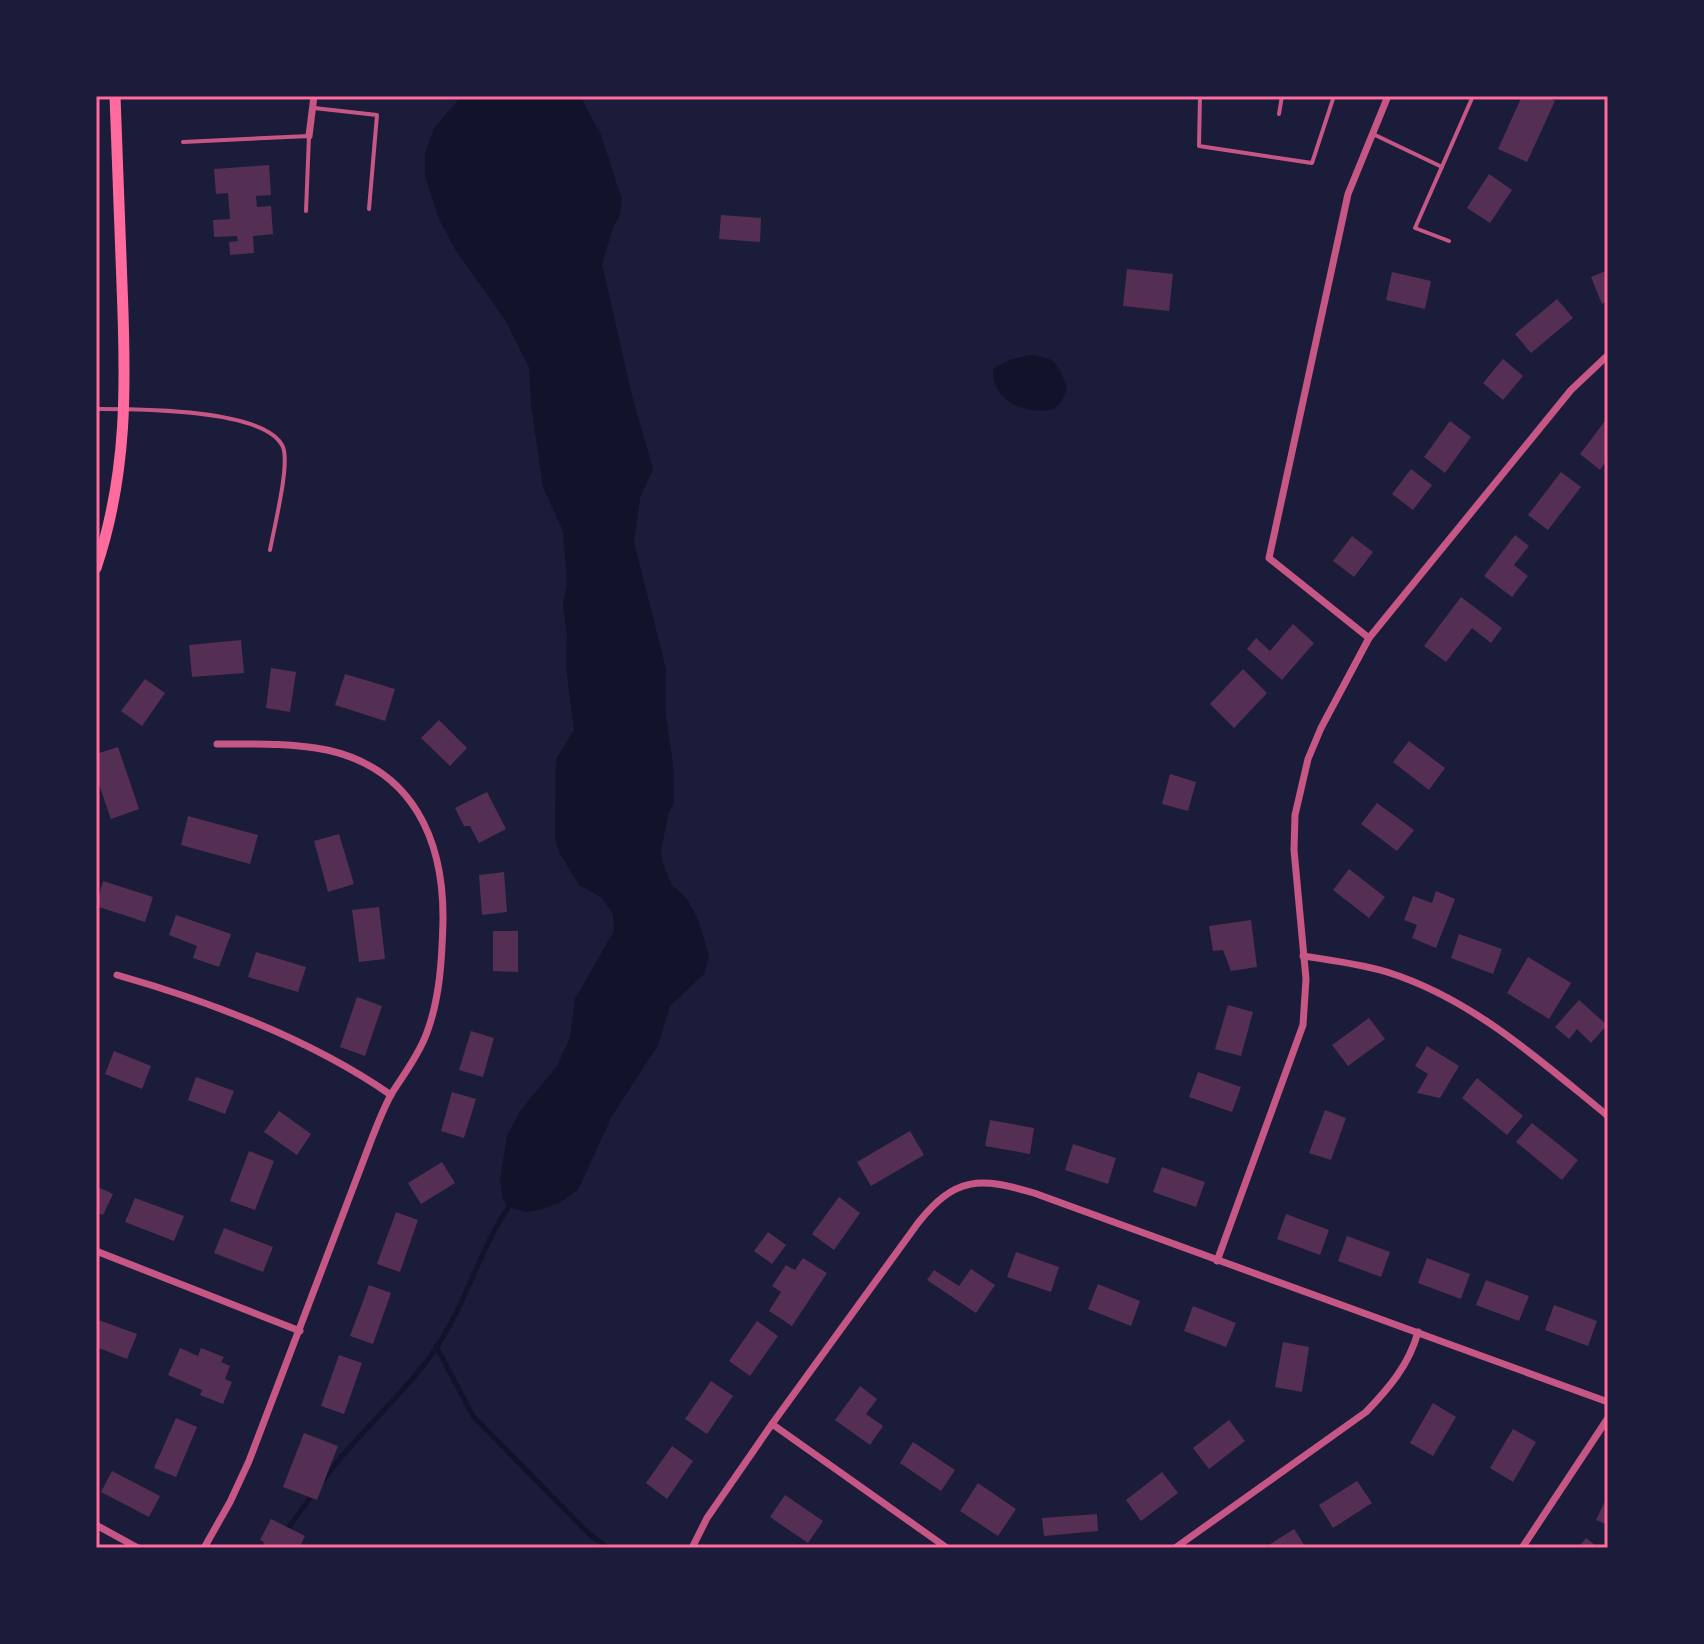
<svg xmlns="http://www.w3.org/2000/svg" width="1704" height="1644" font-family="Overpass,sans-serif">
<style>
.water{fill:#12122b}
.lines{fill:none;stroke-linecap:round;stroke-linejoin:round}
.stream{stroke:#12122b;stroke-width:5}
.building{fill:#542f53}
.service{stroke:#c65784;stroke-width:4}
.minor{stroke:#c65784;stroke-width:7}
.primary{stroke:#ff6b9d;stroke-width:11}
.neatline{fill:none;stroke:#ff6b9d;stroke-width:3}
</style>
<rect width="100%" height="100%" fill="#1b1b3a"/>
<!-- water -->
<g class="water">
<polygon points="462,96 580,96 601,135 622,200 620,215 613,227 602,264 633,400 653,469 640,498 634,542 666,669 666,716 673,764 674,802 668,815 661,851 663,864 672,885 687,899 697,917 709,955 705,973 670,1006 658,1045 612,1116 578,1190 559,1203 540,1210 527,1212 508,1207 503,1200 500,1180 507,1136 520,1111 557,1066 570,1038 575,999 614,931 613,914 601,897 579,885 559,852 555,837 556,759 574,730 566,667 567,635 563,606 567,582 563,531 543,487 531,405 529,367 505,320 455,249 439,219 425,176 425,153 434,128"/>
<path d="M 1029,355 C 1056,357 1057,363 1067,387 C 1065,395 1061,406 1053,409 C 1027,417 987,398 994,368 L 1009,360 Z"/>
</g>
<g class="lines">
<!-- stream -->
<g class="stream">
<polyline points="436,1346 473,1416 588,1533 608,1548"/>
<path d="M 324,1479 C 359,1430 412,1389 443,1337 C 469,1295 481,1246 510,1205"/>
<polyline points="286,1531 313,1494"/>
</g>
</g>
<!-- building -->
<g class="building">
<polygon points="1522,96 1545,96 1555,101 1527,162 1498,149"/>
<polygon points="269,165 271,195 256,196 257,207 271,206 273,234 253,236 254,253 230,255 229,242 238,241 237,236 214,237 213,220 230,219 228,193 216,194 214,169"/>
<polygon points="1489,174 1512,190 1490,223 1467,208"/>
<polygon points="721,215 761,218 760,242 719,239"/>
<polygon points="1127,269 1173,274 1169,311 1123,306"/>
<polygon points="1608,270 1608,301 1602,304 1591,277"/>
<polygon points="1392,272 1431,281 1425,309 1386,300"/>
<polygon points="1557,299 1573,318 1531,353 1515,334"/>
<polygon points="1503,359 1523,376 1503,400 1483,383"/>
<polygon points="1608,417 1608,458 1600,470 1580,454"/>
<polygon points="1450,421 1471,437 1445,473 1424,457"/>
<polygon points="1411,469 1432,485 1413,510 1392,494"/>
<polygon points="1561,472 1581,487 1548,530 1528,515"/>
<polygon points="1515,535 1529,546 1514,565 1528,576 1512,597 1484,576"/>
<polygon points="1352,536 1373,552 1354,577 1333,561"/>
<polygon points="1461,597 1502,628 1491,643 1472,628 1446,662 1424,646"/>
<polygon points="1293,624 1314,643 1282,680 1247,649 1256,638 1270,651"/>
<polygon points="241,640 244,673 192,677 189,645"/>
<polygon points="271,668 296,672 290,712 266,708"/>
<polygon points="1243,669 1267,693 1234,728 1210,704"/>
<polygon points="345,674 395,689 385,721 335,705"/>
<polygon points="145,679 165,693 142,726 121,711"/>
<polygon points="439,720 467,748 450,766 421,738"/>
<polygon points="1409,741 1445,768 1429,790 1393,762"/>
<polygon points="118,747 139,809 111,819 96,776 96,754"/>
<polygon points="1170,774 1196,782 1188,811 1162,804"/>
<polygon points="487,792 506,829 479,843 470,826 464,826 455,808"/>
<polygon points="1377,803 1414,830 1397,851 1361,824"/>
<polygon points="188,816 258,835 250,864 181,845"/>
<polygon points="339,834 354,884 328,892 314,841"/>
<polygon points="1349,869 1385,897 1369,918 1333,890"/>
<polygon points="504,872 507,912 482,915 479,875"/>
<polygon points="103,881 153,897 145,922 96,906"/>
<polygon points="1436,891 1455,899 1436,948 1412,938 1417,925 1404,920 1413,896 1432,903"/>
<polygon points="379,907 385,959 359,962 352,910"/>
<polygon points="176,915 231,934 219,967 193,958 197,946 169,935"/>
<polygon points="1251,920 1257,967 1231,971 1223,950 1213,951 1209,926"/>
<polygon points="493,931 518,931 518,972 493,971"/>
<polygon points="1459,934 1502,949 1493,974 1451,958"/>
<polygon points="256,952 306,967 298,992 248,977"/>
<polygon points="1528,957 1571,983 1549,1019 1507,993"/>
<polygon points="357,997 382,1006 365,1056 340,1047"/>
<polygon points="1579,1000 1607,1025 1591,1043 1577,1029 1569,1039 1555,1027"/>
<polygon points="1228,1005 1253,1012 1241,1056 1215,1049"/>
<polygon points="1369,1018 1385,1039 1348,1066 1332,1045"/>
<polygon points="471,1031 494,1038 483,1077 459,1070"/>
<polygon points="1427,1046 1459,1066 1440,1098 1417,1093 1428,1074 1415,1066"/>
<polygon points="114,1051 151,1066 142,1089 105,1074"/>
<polygon points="1198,1072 1241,1087 1232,1112 1189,1097"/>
<polygon points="196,1077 234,1091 225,1114 188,1100"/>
<polygon points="1477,1078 1523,1116 1507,1135 1462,1098"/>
<polygon points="452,1092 476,1099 464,1138 441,1131"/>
<polygon points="1325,1110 1346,1118 1331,1160 1309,1153"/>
<polygon points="279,1111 311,1134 297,1155 264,1132"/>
<polygon points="990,1120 1034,1128 1030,1154 985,1146"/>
<polygon points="1532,1123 1578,1160 1562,1180 1516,1142"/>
<polygon points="910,1131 924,1155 871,1186 857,1162"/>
<polygon points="1073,1144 1116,1158 1108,1184 1065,1170"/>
<polygon points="249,1151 274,1161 255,1210 230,1201"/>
<polygon points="442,1162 455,1183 421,1204 408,1183"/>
<polygon points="1162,1167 1205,1182 1196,1207 1153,1192"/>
<polygon points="96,1186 113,1194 103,1215 96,1212"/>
<polygon points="839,1197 860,1213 834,1250 812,1234"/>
<polygon points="135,1198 184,1216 174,1241 125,1222"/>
<polygon points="396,1212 418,1220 400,1272 377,1264"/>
<polygon points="1286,1214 1329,1230 1320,1255 1277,1239"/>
<polygon points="224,1228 273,1247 263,1272 214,1253"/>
<polygon points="768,1232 786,1245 772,1264 754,1251"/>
<polygon points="1347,1236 1390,1252 1381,1277 1338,1261"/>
<polygon points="1016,1252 1059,1267 1051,1292 1007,1277"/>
<polygon points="803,1258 827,1273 792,1326 769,1311 781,1292 772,1286 786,1265 795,1270"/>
<polygon points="1427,1258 1470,1274 1461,1299 1418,1283"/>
<polygon points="971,1269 995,1285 976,1313 927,1280 934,1270 959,1286"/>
<polygon points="1486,1280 1529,1296 1519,1321 1476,1305"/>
<polygon points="1098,1284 1140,1301 1131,1326 1088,1309"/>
<polygon points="369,1285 391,1293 373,1344 350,1336"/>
<polygon points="1554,1305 1597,1321 1588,1346 1545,1330"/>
<polygon points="1193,1306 1236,1323 1226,1347 1184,1331"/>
<polygon points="96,1319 137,1334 127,1359 96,1347"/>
<polygon points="757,1321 778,1336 750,1376 729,1361"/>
<polygon points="1283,1342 1309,1347 1302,1392 1275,1387"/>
<polygon points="180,1348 198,1356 201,1348 224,1357 221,1362 230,1366 225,1379 232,1382 223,1404 200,1395 202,1390 168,1375"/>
<polygon points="339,1355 362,1363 344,1414 321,1406"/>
<polygon points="711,1381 733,1396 707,1434 685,1419"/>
<polygon points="860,1386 877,1399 866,1414 883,1426 870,1445 835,1420"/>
<polygon points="1433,1403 1456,1417 1433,1456 1410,1443"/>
<polygon points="176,1418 197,1427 176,1477 154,1468"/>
<polygon points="1229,1420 1245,1441 1209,1469 1193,1448"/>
<polygon points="1513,1429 1536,1442 1513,1482 1490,1468"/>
<polygon points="304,1433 338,1446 317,1500 283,1487"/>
<polygon points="913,1442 955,1470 941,1491 900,1463"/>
<polygon points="672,1446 693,1461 667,1499 646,1483"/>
<polygon points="112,1471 160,1496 149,1517 101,1492"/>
<polygon points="1162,1472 1178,1493 1141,1521 1126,1500"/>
<polygon points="1357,1481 1372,1503 1333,1528 1319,1505"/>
<polygon points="978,1483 1016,1509 998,1536 960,1511"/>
<polygon points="785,1495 823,1521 808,1543 770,1517"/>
<polygon points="1604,1503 1608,1504 1608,1525 1596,1520"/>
<polygon points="1097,1514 1098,1531 1044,1536 1042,1518"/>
<polygon points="271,1519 305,1536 299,1548 262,1548 264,1542 260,1540"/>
<polygon points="1294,1529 1306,1548 1264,1548"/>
<polygon points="1586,1538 1599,1548 1578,1548"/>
</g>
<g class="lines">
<!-- service -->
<g class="service">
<polyline points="1200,96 1199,146 1312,163 1334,96"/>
<polyline points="314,108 377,115 369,209"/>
<polyline points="1279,114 1282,96"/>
<polyline points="1373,134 1442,167"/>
<polyline points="183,142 309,136 306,211"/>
<polyline points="1449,241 1415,228 1473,96"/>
<path d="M 96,409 C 134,409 266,408 283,447 C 290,465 274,528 270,550"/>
</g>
<!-- minor -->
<g class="minor">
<polyline points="309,136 314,96"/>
<polyline points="1369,638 1269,558 1348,194 1388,96"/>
<path d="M 1303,956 C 1331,960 1360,964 1387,972 C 1473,999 1539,1060 1608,1116"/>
<path d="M 117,975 C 212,1002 310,1039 391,1095"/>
<polyline points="96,1251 300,1331"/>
<polyline points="1217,1261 1303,1025 1306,979 1294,850 1295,815 1308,759 1321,728 1369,638 1571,390 1608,355"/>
<polyline points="772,1424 947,1548"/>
<polyline points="96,1525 138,1548"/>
<path d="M 204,1548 L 230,1502 L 249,1461 L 372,1138 C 378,1123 384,1107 392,1093 C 404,1074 418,1056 426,1035 C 440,999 442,959 443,921 C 444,840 413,769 327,750 C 290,743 254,744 217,744"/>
<path d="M 692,1548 L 707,1518 L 772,1424 L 918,1223 C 955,1176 980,1177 1034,1193 L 1608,1402"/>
<path d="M 1175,1548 L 1366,1412 C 1389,1388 1409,1365 1418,1332"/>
<polyline points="1522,1548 1608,1418"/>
</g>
<!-- primary -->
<path class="primary" d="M 96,568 C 128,473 126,383 122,285 C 120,222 117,159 115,96"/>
</g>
<!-- border -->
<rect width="1704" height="1644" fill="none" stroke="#1b1b3a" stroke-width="196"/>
<rect x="98" y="98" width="1508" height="1448" class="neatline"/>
</svg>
